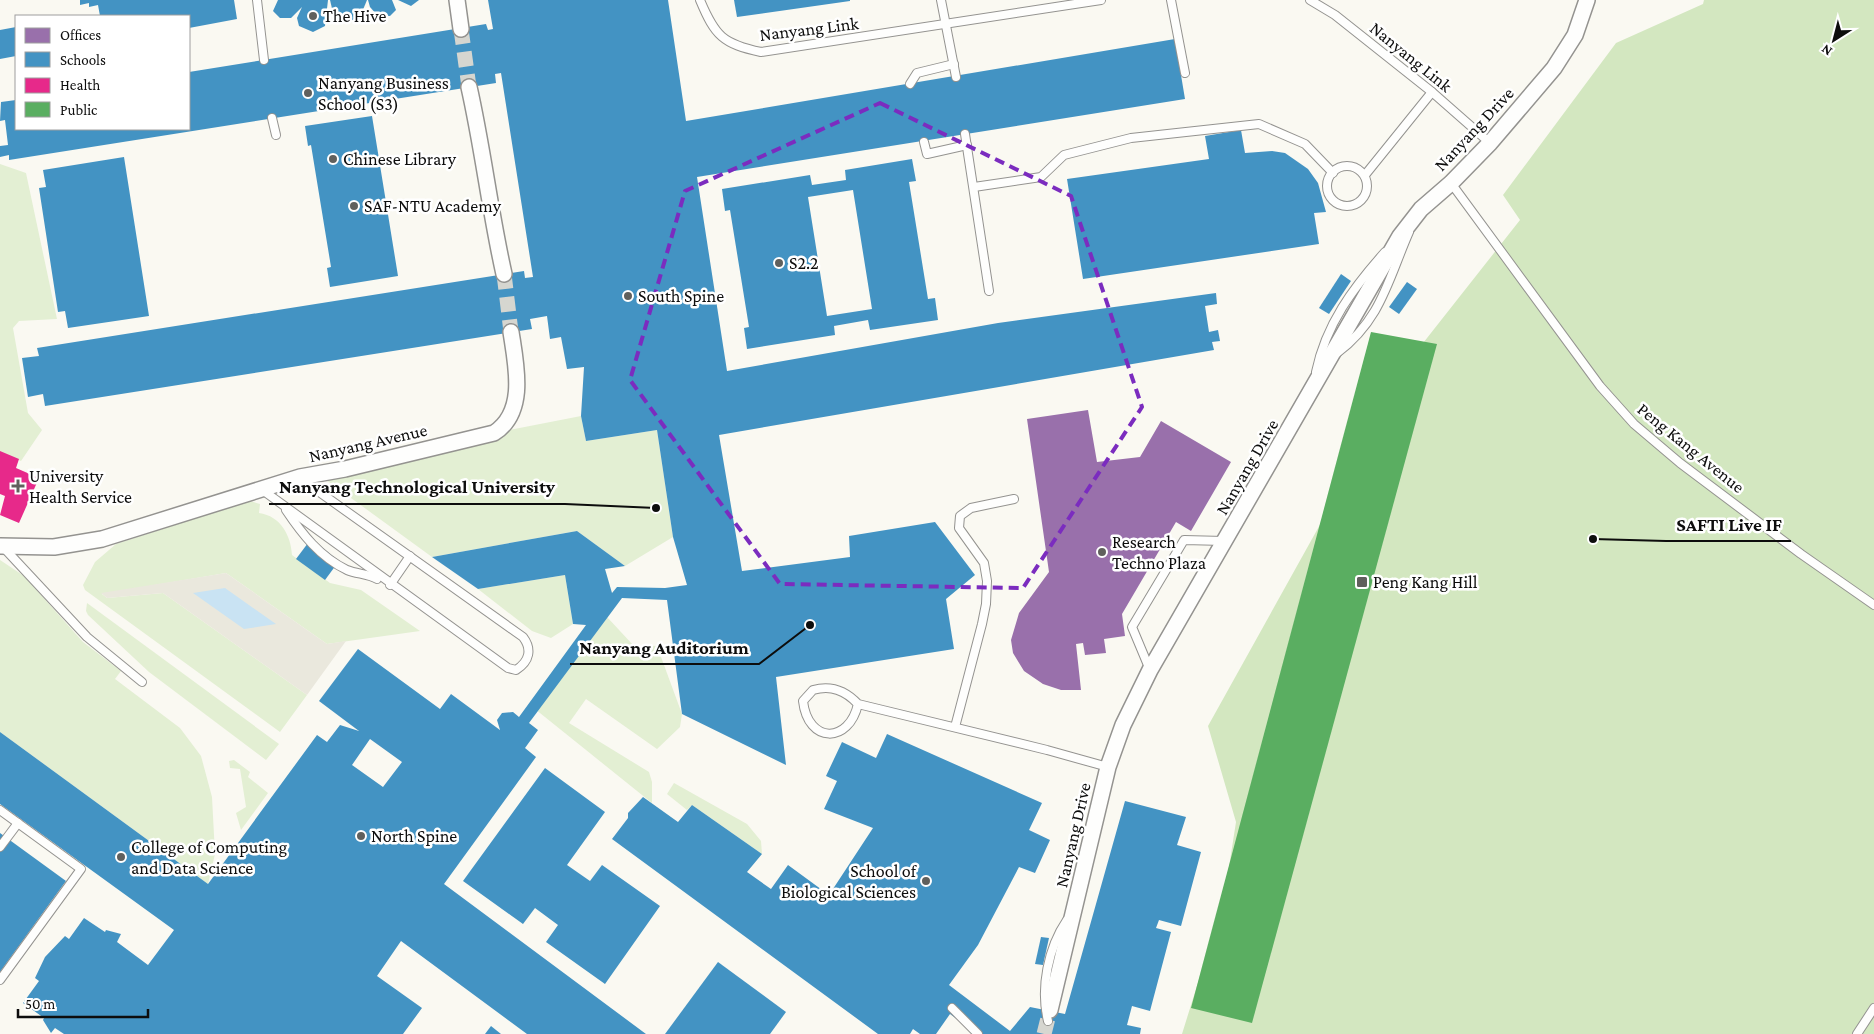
<svg xmlns="http://www.w3.org/2000/svg" width="1874" height="1034" font-family="'Crimson Pro',serif">
<style>
.green{fill:#e3efd3}
.forest{fill:#d3e7c0}
.plaza{fill:#eae8dd}
.water{fill:#c9e3f3}
.offices{fill:#9970ab}
.schools{fill:#4393c3;fill-rule:evenodd}
.health{fill:#e7298a}
.public{fill:#5aae61}
.lines{fill:none;stroke-linecap:round;stroke-linejoin:round}
.minor-tunnel{stroke:#d6d6d0;stroke-width:15;stroke-dasharray:15 8;stroke-linecap:butt}
.service-casing{stroke:#949390;stroke-width:10}
.minor-casing{stroke:#949390;stroke-width:18}
.service{stroke:#fefefd;stroke-width:8}
.minor{stroke:#fefefd;stroke-width:15}
.marked{fill:none;stroke:#7b2cbf;stroke-width:4;stroke-dasharray:10 6;stroke-linejoin:round}
.poi-dot{fill:#60605d;stroke:#fff;stroke-width:2}
.labels{text-anchor:middle;dominant-baseline:central;stroke-width:5;stroke-linejoin:round;paint-order:stroke}
.poi-label{font-size:18px;fill:#0d0d0d;stroke:#fff;text-anchor:start}
.street-label{font-size:18px;fill:#0d0d0d;stroke:#fff}
.leader{fill:none;stroke:#0d0d0d;stroke-width:2}
.callout-dot{fill:#0d0d0d;stroke:#fff;stroke-width:2}
.callout-label{font-size:19px;text-anchor:middle;font-weight:bold;fill:#0d0d0d;stroke:#fff;stroke-width:5;stroke-linejoin:round;paint-order:stroke}
</style>
<rect width="100%" height="100%" fill="#faf9f2"/>
<!-- green -->
<g class="green">
<polygon points="0,164 26,173 57,319 19,321 13,328 28,413 42,430 21,461 0,452"/>
<polygon points="581,416 586,441 657,430 673,537 625,566 577,531 432,557 318,474 494,433"/>
<path d="M 250,501 L 260,504 L 259,513 C 281,516 291,536 292,555 L 330,583 L 361,590 L 420,631 L 327,644 L 226,573 L 102,594 L 107,598 L 163,593 L 307,695 L 280,732 L 85,590 L 83,585 L 95,562 L 116,544 Z"/>
<polygon points="0,560 24,576 83,642 121,671 115,679 180,728 201,756 212,797 215,854 208,884 0,732"/>
<polygon points="565,575 573,624 551,638 532,631 478,589"/>
<polygon points="87,603 279,744 266,760 149,672 88,615 86,611"/>
<polygon points="607,617 633,645 657,646 682,714 680,727 657,749 586,699 569,723 649,772 652,782 652,803 535,709"/>
<polygon points="234,760 250,772 248,777 268,793 241,830 236,813 246,807 240,769 230,768 229,761"/>
<polygon points="674,783 747,824 761,841 762,854 692,805 687,810 667,794"/>
</g>
<!-- forest -->
<polygon class="forest" points="1704,0 1874,0 1874,1034 1182,1034 1224,899 1236,822 1208,726 1416,352 1520,220 1503,195 1616,43 1703,4"/>
<!-- plaza -->
<polygon class="plaza" points="226,573 327,644 346,641 307,695 163,593 107,598 101,593"/>
<!-- water -->
<polygon class="water" points="225,588 276,624 244,629 193,593"/>
<!-- offices -->
<polygon class="offices" points="1088,410 1097,462 1140,457 1161,421 1231,462 1191,531 1176,522 1122,614 1125,636 1104,639 1106,653 1085,655 1083,643 1076,644 1081,690 1061,690 1043,684 1024,671 1013,653 1011,640 1019,613 1049,572 1027,419"/>
<!-- schools -->
<g class="schools">
<polygon points="80,0 234,0 237,19 189,28 189,16 100,16 98,5 89,7 89,3 80,5"/>
<polygon points="278,0 328,0 325,26 313,32 299,26 297,18 302,7 291,18 280,18 273,11"/>
<polygon points="330,0 367,0 360,17 348,22 334,17"/>
<polygon points="368,0 392,0 396,10 390,16 377,15 370,7"/>
<polygon points="398,0 419,0 411,6"/>
<path d="M 488,0 L 668,0 L 686,121 L 1175,39 L 1185,99 L 697,177 L 727,371 L 998,323 L 1216,293 L 1217,304 L 1205,306 L 1209,332 L 1218,330 L 1220,341 L 1212,342 L 1214,350 L 719,435 L 742,571 L 850,557 L 849,536 L 935,522 L 975,575 L 946,599 L 954,649 L 776,677 L 786,765 L 682,714 L 667,600 L 622,598 L 529,723 L 538,730 L 525,748 L 536,757 L 444,884 L 646,1034 L 527,1034 L 401,941 L 377,976 L 422,1008 L 403,1034 L 64,1034 L 55,1028 L 51,1033 L 43,1020 L 44,1018 L 23,1003 L 39,981 L 35,978 L 45,957 L 65,936 L 69,939 L 84,918 L 105,932 L 106,930 L 121,934 L 117,942 L 148,965 L 174,930 L 0,804 L 0,732 L 208,884 L 317,735 L 327,742 L 340,725 L 359,731 L 319,701 L 358,649 L 440,709 L 451,694 L 500,730 L 497,720 L 502,713 L 513,712 L 519,717 L 586,625 L 573,624 L 565,575 L 478,589 L 432,557 L 577,531 L 625,566 L 605,569 L 612,593 L 617,587 L 665,588 L 687,585 L 673,537 L 657,430 L 586,441 L 581,416 L 584,367 L 567,369 L 561,337 L 550,339 L 547,316 L 530,319 L 532,329 L 45,406 L 43,394 L 28,397 L 22,358 L 39,356 L 37,348 L 524,271 L 525,278 L 533,277 L 501,73 L 495,74 L 496,83 L 9,160 L 9,155 L 0,157 L 0,146 L 8,145 L 5,120 L 0,121 L 1,102 L 16,100 L 16,129 L 189,129 L 189,72 L 486,24 L 488,30 L 493,29 ZM 370,739 L 402,762 L 383,787 L 352,765 Z"/>
<polygon points="734,0 850,0 850,1 737,17"/>
<polygon points="16,27 16,56 0,59 0,30"/>
<polygon points="372,116 398,276 330,287 327,268 331,267 311,145 308,146 305,126"/>
<polygon points="1241,130 1245,153 1272,151 1285,153 1308,169 1318,183 1326,212 1314,213 1319,244 1083,279 1067,179 1209,159 1205,136"/>
<polygon points="124,157 149,316 68,328 65,311 58,312 39,188 46,187 43,170"/>
<path d="M 912,159 L 916,181 L 909,182 L 928,299 L 935,298 L 938,320 L 870,330 L 868,320 L 834,326 L 835,335 L 747,349 L 744,328 L 749,327 L 730,210 L 725,211 L 722,189 L 810,175 L 812,185 L 846,180 L 845,170 ZM 853,190 L 872,309 L 827,316 L 808,197 Z"/>
<polygon points="1341,274 1351,281 1329,314 1319,308"/>
<polygon points="1407,282 1417,289 1399,314 1389,307"/>
<polygon points="311,539 339,561 325,580 296,559"/>
<polygon points="887,734 1042,803 1029,830 1050,840 1035,873 1019,867 978,945 949,985 1010,1031 1030,1007 1065,1014 1125,801 1186,817 1177,845 1201,852 1181,926 1159,920 1156,928 1171,932 1150,1011 1132,1006 1127,1025 1141,1028 1140,1034 977,1034 950,1014 936,1034 920,1034 913,1029 910,1034 878,1034 612,839 628,818 628,813 643,797 678,822 692,805 762,854 747,872 771,889 788,865 829,895 873,828 824,809 837,781 826,776 842,742 876,758"/>
<polygon points="545,768 605,812 567,865 590,881 602,865 660,906 605,984 546,942 558,925 535,908 523,924 463,881"/>
<polygon points="0,833 66,881 0,972"/>
<polygon points="1041,937 1049,938 1043,965 1035,964"/>
<polygon points="718,962 786,1012 770,1034 665,1034"/>
<polygon points="491,1026 501,1034 485,1034"/>
</g>
<!-- health -->
<polygon class="health" points="0,451 19,459 16,468 39,478 19,523 0,515 5,496 0,494"/>
<!-- public -->
<polygon class="public" points="1371,332 1437,344 1252,1023 1191,1008"/>
<g class="lines">
<!-- minor-tunnel -->
<g class="minor-tunnel">
<polyline points="461,29 469,87"/>
<polyline points="504,274 511,332"/>
<polyline points="1044,1034 1050,1010"/>
</g>
<defs>
<g id="service">
<polyline points="257,0 264,60"/>
<path d="M 700,0 C 715,36 723,44 761,52 L 1101,0"/>
<polyline points="941,0 956,77"/>
<polyline points="1171,0 1185,73"/>
<polyline points="1310,0 1335,15 1432,92 1490,143"/>
<polyline points="910,84 917,73 954,64"/>
<polyline points="272,118 276,135"/>
<polyline points="965,134 989,291"/>
<polyline points="924,142 927,154 967,145"/>
<circle cx="1347" cy="186" r="20"/>
<polyline points="1365,175 1432,92"/>
<polyline points="1451,183 1600,386 1634,424 1680,463 1801,554 1874,605"/>
<polyline points="974,187 1041,177 1064,155 1131,138 1259,124 1305,144 1333,173"/>
<path d="M 1337,353 C 1381,320 1388,280 1409,232"/>
<path d="M 1316,372 C 1326,324 1353,288 1385,252"/>
<path d="M 261,489 L 508,668 L 516,670 C 530,661 532,649 523,637 L 301,479"/>
<path d="M 286,510 C 302,534 320,557 347,570 C 357,574 368,574 377,579"/>
<polyline points="4,548 87,637 142,682"/>
<polyline points="390,585 410,556"/>
<polyline points="1150,670 1132,627 1184,540 1224,541"/>
<path d="M 858,704 C 849,744 808,744 803,701 L 813,690 C 831,685 845,690 858,704 L 1047,750 L 1108,767"/>
<polyline points="955,727 982,624 986,604 987,581 984,563 959,528 960,516 971,508 1014,499"/>
<polyline points="0,810 81,869 0,980"/>
<polyline points="0,847 18,823"/>
<polyline points="952,1008 978,1034"/>
<path d="M 1048,1021 C 1040,988 1048,948 1067,920"/>
<polyline points="1857,1034 1874,1008"/>
</g>
<g id="minor">
<polyline points="457,0 461,29"/>
<path d="M 469,87 C 483,149 490,212 504,274"/>
<path d="M 0,546 L 54,547 L 102,539 L 300,477 L 345,469 L 494,433 C 527,412 516,365 511,332"/>
<polyline points="1050,1010 1108,767 1123,725 1150,670 1400,236 1421,209 1451,183 1490,143 1554,68 1575,35 1587,0"/>
</g>
</defs>
<!-- service casing -->
<use href="#service" class="service-casing"/>
<!-- minor casing -->
<use href="#minor" class="minor-casing"/>
<!-- service -->
<use href="#service" class="service"/>
<!-- minor -->
<use href="#minor" class="minor"/>
</g>
<!-- marked area -->
<path class="marked" d="M 880,103 L 1071,196 L 1142,407 L 1023,588 L 780,584 L 630,380 L 685,191 Z"/>
<!-- markers -->
<g class="poi-dot">
<circle cx="313" cy="16" r="5"/>
<circle cx="308" cy="93" r="5"/>
<circle cx="333" cy="159" r="5"/>
<circle cx="354" cy="206" r="5"/>
<circle cx="779" cy="263" r="5"/>
<circle cx="628" cy="296" r="5"/>
<path d="M15.5 478.5h5v5h5v5h-5v5h-5v-5h-5v-5h5z"/>
<circle cx="1102" cy="552" r="5"/>
<rect x="1356" y="576" width="12" height="12" rx="2.5"/>
<circle cx="361" cy="836" r="5"/>
<circle cx="121" cy="857" r="5"/>
<circle cx="926" cy="881" r="5"/>
</g>
<g class="labels">
<!-- poi labels -->
<g class="poi-label">
<text x="323" y="16">The Hive</text>
<text x="318" y="83">Nanyang Business<tspan x="318" dy="21">School (S3)</tspan></text>
<text x="343" y="159">Chinese Library</text>
<text x="364" y="206">SAF-NTU Academy</text>
<text x="789" y="263">S2.2</text>
<text x="638" y="296">South Spine</text>
<text x="29" y="476">University<tspan x="29" dy="21">Health Service</tspan></text>
<text x="1112" y="542">Research<tspan x="1112" dy="21">Techno Plaza</tspan></text>
<text x="1373" y="582">Peng Kang Hill</text>
<text x="371" y="836">North Spine</text>
<text x="131" y="847">College of Computing<tspan x="131" dy="21">and Data Science</tspan></text>
<text x="916" y="871" text-anchor="end">School of<tspan x="916" dy="21">Biological Sciences</tspan></text>
</g>
<!-- street labels -->
<g class="street-label">
<text transform="translate(809 29) rotate(-7)">Nanyang Link</text>
<text transform="translate(1411 57) rotate(39)">Nanyang Link</text>
<text transform="translate(1474 129) rotate(-47)">Nanyang Drive</text>
<text transform="translate(368 443) rotate(-13)">Nanyang Avenue</text>
<text transform="translate(1691 448) rotate(39)">Peng Kang Avenue</text>
<text transform="translate(1247 467) rotate(-60)">Nanyang Drive</text>
<text transform="translate(1073 835) rotate(-77)">Nanyang Drive</text>
</g>
</g>
<!-- callouts -->
<path class="leader" d="M656 508L565 504H269M1593 539L1666 541H1791M810 625L759 664H570"/>
<g class="callout-dot">
<circle cx="656" cy="508" r="5"/>
<circle cx="1593" cy="539" r="5"/>
<circle cx="810" cy="625" r="5"/>
</g>
<g class="callout-label">
<text x="417" y="493">Nanyang Technological University</text>
<text x="1729" y="531">SAFTI Live IF</text>
<text x="664" y="654">Nanyang Auditorium</text>
</g>
<!-- legend -->
<rect x="15" y="15" width="175" height="115" fill="#ffffff" stroke="#9e9e9e"/>
<rect x="25" y="28" width="25" height="15" fill="#9970ab" stroke="#9e9e9e"/>
<text x="60" y="40" font-size="15" fill="#0d0d0d">Offices</text>
<rect x="25" y="52" width="25" height="15" fill="#4393c3" stroke="#9e9e9e"/>
<text x="60" y="65" font-size="15" fill="#0d0d0d">Schools</text>
<rect x="25" y="78" width="25" height="15" fill="#e7298a" stroke="#9e9e9e"/>
<text x="60" y="90" font-size="15" fill="#0d0d0d">Health</text>
<rect x="25" y="102" width="25" height="15" fill="#5aae61" stroke="#9e9e9e"/>
<text x="60" y="115" font-size="15" fill="#0d0d0d">Public</text>
<!-- north arrow -->
<g transform="translate(1834 40) rotate(216)" stroke="#ffffff" stroke-width="4" paint-order="stroke">
<path d="M0-4L9 19L0 12L-9 19Z" fill="#0d0d0d"/>
<text y="-8" font-size="14" font-weight="bold" text-anchor="middle" fill="#0d0d0d">N</text>
</g>
<!-- scale -->
<path d="M18 1009v8h130v-8" fill="none" stroke="#0d0d0d" stroke-width="2.5"/>
<text x="25" y="1009" font-size="15" fill="#0d0d0d" stroke="#ffffff" stroke-width="4" paint-order="stroke">50 m</text>
</svg>
